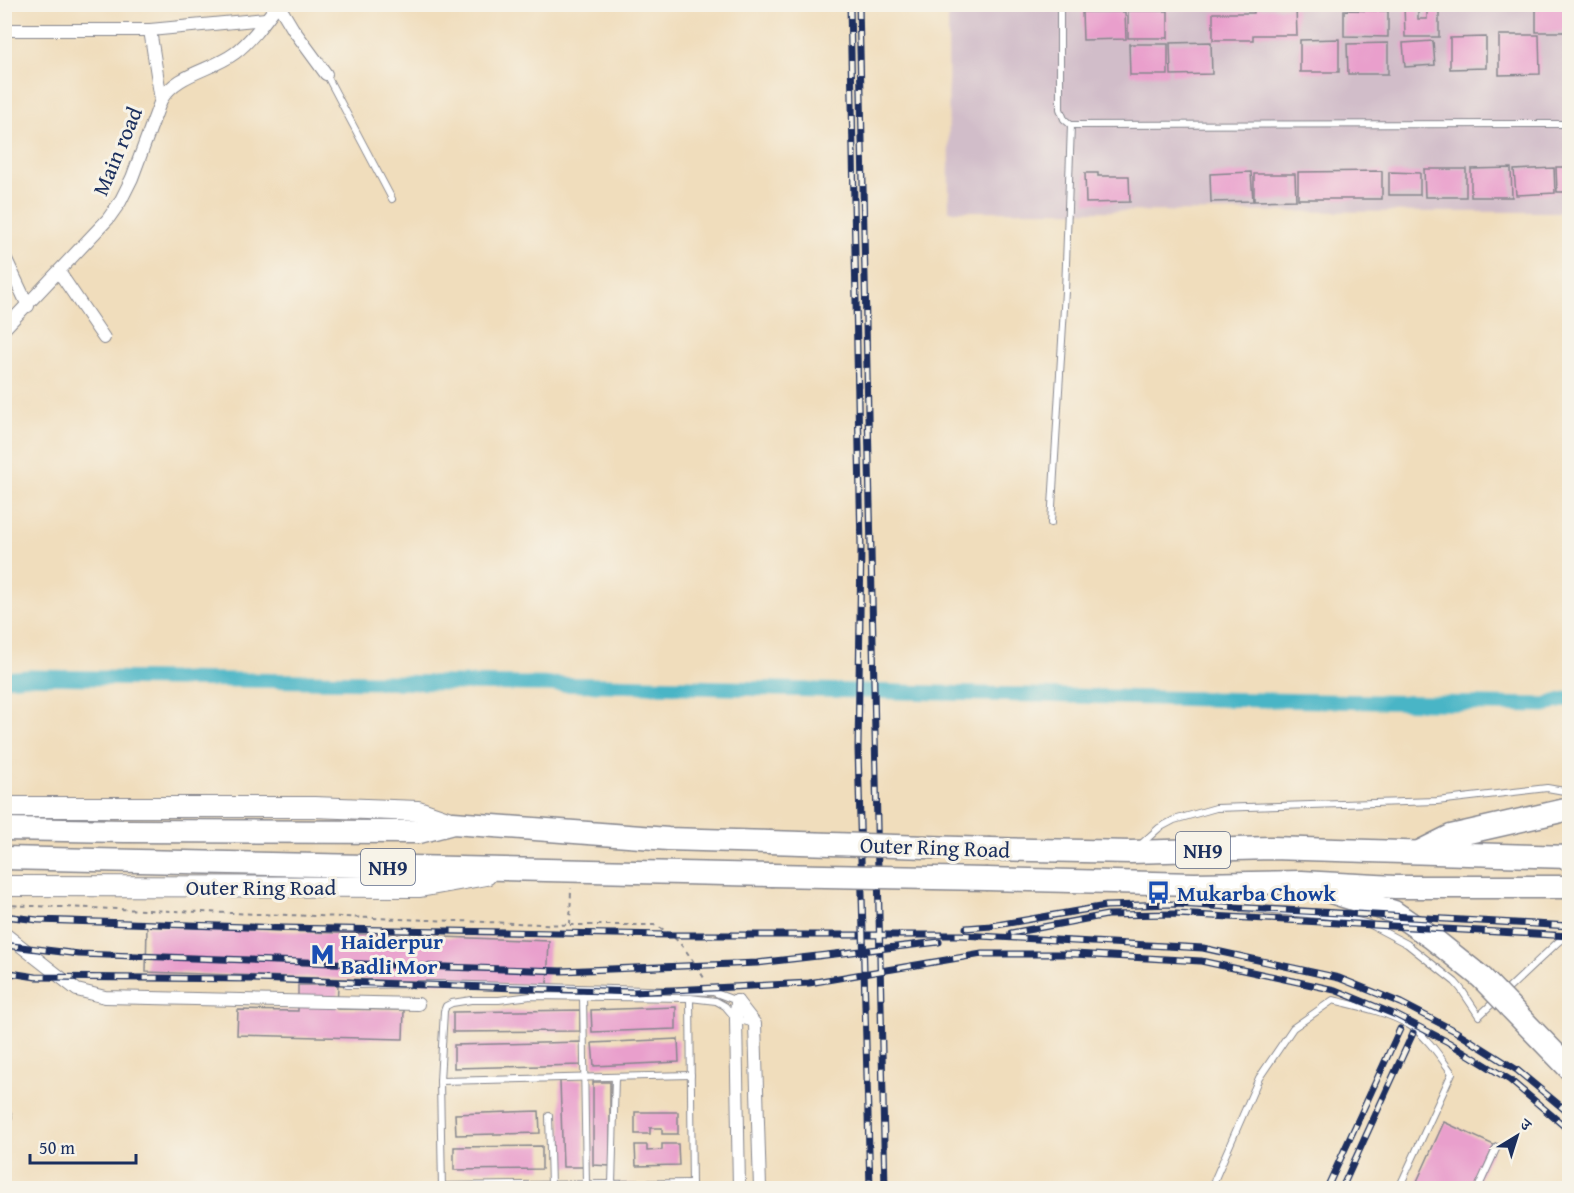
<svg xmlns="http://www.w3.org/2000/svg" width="1574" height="1193" font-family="'Gentium Book Plus','Noto Serif Devanagari',serif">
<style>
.industrial{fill:#d1bdc9}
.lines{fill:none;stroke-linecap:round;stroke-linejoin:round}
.canal{stroke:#49b5c6;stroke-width:15}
.building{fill:#e99fcc;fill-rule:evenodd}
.lane-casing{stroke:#86868d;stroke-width:8}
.street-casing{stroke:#86868d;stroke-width:14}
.primary-casing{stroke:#86868d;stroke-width:22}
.highway-casing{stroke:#86868d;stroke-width:25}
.path{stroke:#86868d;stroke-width:2;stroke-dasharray:4.5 4.5;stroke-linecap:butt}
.lane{stroke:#fff;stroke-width:6}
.street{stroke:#fff;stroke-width:12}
.primary{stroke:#fff;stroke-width:20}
.highway{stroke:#fff;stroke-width:22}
.rail-casing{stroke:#1b2f5e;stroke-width:7}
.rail{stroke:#f7f3e8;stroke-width:4.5;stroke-dasharray:14;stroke-linecap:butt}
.highway-bridge-casing{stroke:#86868d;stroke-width:25;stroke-linecap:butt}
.highway-bridge{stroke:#fff;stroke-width:22}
.labels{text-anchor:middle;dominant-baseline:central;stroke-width:6;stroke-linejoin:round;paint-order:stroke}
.shield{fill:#f7f3e8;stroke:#5d6a87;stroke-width:1.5}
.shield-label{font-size:21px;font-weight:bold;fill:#1b2f5e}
.street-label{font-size:22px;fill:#1b2f5e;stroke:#f7f3e8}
.transit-label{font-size:22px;font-weight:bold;fill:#164399;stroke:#f7f3e8;text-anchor:start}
</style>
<rect width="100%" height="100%" fill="#f7f3e8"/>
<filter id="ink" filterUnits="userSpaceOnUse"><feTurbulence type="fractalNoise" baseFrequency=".0167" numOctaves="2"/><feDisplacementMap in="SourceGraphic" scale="12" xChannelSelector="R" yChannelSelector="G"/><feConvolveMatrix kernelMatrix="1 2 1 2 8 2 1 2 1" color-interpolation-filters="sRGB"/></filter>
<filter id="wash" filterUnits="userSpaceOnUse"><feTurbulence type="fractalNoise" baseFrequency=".008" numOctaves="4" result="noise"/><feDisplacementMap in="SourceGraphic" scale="24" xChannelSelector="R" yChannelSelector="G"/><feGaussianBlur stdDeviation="1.35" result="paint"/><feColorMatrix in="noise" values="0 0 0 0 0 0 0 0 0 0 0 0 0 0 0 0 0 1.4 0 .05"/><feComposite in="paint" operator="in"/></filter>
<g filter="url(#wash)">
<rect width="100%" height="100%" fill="#f0ddbc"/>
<!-- industrial -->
<polygon class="industrial" points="948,5 1569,5 1569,212 949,211"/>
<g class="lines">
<!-- canal -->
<polyline class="canal" points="4,679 29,677 606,685 1155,698 1545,705 1570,698"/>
</g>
<g id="blocks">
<!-- building -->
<g class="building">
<path d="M 1404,4 L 1439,4 L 1439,37 L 1405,37 ZM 1418,7 L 1427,7 L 1427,19 L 1418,19 Z"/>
<rect x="1536" y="4" width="34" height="28"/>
<polygon points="1254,8 1296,8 1297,35 1253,35 1253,40 1213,40 1213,13 1254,13"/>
<polygon points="1344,10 1388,11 1388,37 1344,36"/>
<rect x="1128" y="11" width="40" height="27"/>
<polygon points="1082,12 1125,12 1126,39 1083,40"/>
<polygon points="1499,35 1539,35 1540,74 1499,75"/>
<polygon points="1486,37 1486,68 1450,69 1450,38"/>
<polygon points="1339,39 1339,72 1300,72 1300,40"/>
<polygon points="1433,41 1435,65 1405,67 1403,43"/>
<polygon points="1211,42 1212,74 1171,75 1170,43"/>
<polygon points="1388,43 1388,74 1348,74 1347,44"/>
<polygon points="1129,44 1168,44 1168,75 1130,75"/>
<polygon points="1556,167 1570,167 1570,192 1557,192"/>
<polygon points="1511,168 1512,197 1471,197 1471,169"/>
<polygon points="1554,168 1555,193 1516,195 1514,170"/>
<polygon points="1424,169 1466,169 1466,197 1425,197"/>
<polygon points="1382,171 1382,199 1298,199 1298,172"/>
<polygon points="1251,172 1253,201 1211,202 1210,174"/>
<polygon points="1389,172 1420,173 1420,195 1389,195"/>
<polygon points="1085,173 1098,173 1098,176 1129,176 1130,202 1086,203"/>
<polygon points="1254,174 1295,174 1296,200 1254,201"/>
<polygon points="147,926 549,941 547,986 146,972"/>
<polygon points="298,985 338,985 337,1009 404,1010 403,1039 237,1035 238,1010 298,1011"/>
<polygon points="676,1007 676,1029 592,1032 591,1010"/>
<polygon points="580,1010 580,1031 453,1032 453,1012"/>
<polygon points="678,1039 679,1062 594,1066 592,1043"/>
<polygon points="581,1042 582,1065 454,1068 454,1045"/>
<polygon points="582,1080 585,1167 563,1167 560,1081"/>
<polygon points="593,1082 610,1082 610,1166 593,1165"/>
<polygon points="539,1111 540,1133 456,1135 455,1114"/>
<polygon points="635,1112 678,1112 678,1134 662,1134 662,1128 650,1128 650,1134 635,1134"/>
<polygon points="1444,1122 1494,1145 1475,1188 1414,1188"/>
<polygon points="662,1144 678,1144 679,1165 636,1166 635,1145 647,1145 647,1151 662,1150"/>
<polygon points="542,1146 542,1169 454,1170 454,1147"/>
<polygon points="633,1184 633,1188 562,1188 562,1187"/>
</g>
</g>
</g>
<g filter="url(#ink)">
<use href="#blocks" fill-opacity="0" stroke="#86868d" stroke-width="1.5"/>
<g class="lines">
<defs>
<g id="lane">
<polyline points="1060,4 1060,109 1064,119 1071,125 1570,124"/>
<polyline points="326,74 392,199"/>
<polyline points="1051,523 1065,291 1071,125"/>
<polyline points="1139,846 1159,828 1174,820 1216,808 1437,801 1547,788 1570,792"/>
<polyline points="1195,888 1195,898 1197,904 1340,917 1369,924 1407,944 1455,982 1461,989 1479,1016 1496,1000"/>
<polyline points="347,985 438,984 713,992 737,1001"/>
<polyline points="1504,993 1558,942 1570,933"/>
<polyline points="583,996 586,1184"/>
<polyline points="690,998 692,1188"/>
<polyline points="440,1081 691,1075"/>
<polyline points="549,1116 551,1185"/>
<polyline points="612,1184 615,1077"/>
<polyline points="441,1186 692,1183"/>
<polyline points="442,1188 440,1081 444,1011 446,1006 452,1003 471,1000 499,1000 531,996 690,998 716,1001 725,1006 736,1019 751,1023"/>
<path d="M 1211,1188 L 1259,1078 L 1293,1028 L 1333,1000 C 1358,1006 1387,1012 1409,1025 C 1425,1034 1441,1058 1452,1073 L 1399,1188"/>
<polyline points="1478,1188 1497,1147"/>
</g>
<g id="street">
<polyline points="278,4 293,29 326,74"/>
<polyline points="4,30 150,30 266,19"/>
<polyline points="150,30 161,100"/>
<polyline points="4,255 28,306"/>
<polyline points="59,272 104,338"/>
<path d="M 4,329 L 108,219 L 120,202 L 132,178 L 161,100 C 177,73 211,71 235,53 C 252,40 265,21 278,4"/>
<polyline points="4,933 77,990 105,997 418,1004"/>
<polyline points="737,1001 755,1024 760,1188"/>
<polyline points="737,1001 736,1019 739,1188"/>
<polyline points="4,1118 6,1117"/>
</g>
<g id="primary">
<polyline points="4,807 314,807 418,811 453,823"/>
<polyline points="4,886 420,887 486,875"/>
</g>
<g id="highway">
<polyline points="4,829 125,831 419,832 453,823 668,839 769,842"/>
<polyline points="990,849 1131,852 1271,848 1570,857"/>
<polyline points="1421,851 1451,836 1570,809"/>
<polyline points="4,858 771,875"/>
<polyline points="987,879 1195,884 1301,882 1395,887 1570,887"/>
<polyline points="1331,892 1394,912 1432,938 1482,978"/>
<polyline points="1510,1007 1570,1069"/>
</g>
</defs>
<!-- lane casing -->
<use href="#lane" class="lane-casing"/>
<!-- street casing -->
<use href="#street" class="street-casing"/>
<!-- primary casing -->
<use href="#primary" class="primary-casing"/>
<!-- highway casing -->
<use href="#highway" class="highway-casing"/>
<!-- path -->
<g class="path">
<polyline points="4,905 570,925 571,888"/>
<path d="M 570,925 L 654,925 C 679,934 692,960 706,981"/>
</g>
<!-- lane -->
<use href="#lane" class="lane"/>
<!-- street -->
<use href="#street" class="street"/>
<!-- primary -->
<use href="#primary" class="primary"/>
<!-- highway -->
<use href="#highway" class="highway"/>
<defs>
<g id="rail">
<polyline points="850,4 861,548 858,749 870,1188"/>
<polyline points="859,4 885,1188"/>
<polyline points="4,916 38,920 282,928 670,935 962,935 1203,948 1339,978 1401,1003 1455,1031 1517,1070 1570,1114"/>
<polyline points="966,928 991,926 1106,906 1176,904 1570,926"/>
<polyline points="1011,933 1107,915 1176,914 1570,936"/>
<polyline points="4,945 79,954 561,971 757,963 939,942"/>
<polyline points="4,972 36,977 253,979 634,992 809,983 982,954 1074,954 1201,961 1335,990 1396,1015 1448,1042 1510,1080 1570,1131"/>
<polyline points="1327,1188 1400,1029"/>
<polyline points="1342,1188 1413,1033"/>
</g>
</defs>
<!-- rail casing -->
<use href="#rail" class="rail-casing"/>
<!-- rail -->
<use href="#rail" class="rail"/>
<defs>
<g id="highway-bridge">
<polyline points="769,842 990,849"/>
<polyline points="771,875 987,879"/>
<polyline points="1482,978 1510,1007"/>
</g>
</defs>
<!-- highway-bridge casing -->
<use href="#highway-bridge" class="highway-bridge-casing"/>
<!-- highway-bridge -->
<use href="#highway-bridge" class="highway-bridge"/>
</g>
</g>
<!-- icons -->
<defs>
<symbol id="bus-bare" viewBox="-9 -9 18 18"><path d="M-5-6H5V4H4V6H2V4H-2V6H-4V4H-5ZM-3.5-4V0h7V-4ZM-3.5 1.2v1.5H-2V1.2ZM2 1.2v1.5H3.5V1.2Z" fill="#1a4fb4" stroke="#f7f3e8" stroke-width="2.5" paint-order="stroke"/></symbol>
<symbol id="metro-bare" viewBox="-9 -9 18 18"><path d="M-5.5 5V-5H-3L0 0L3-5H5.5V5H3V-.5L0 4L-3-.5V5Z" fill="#1a4fb4" stroke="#f7f3e8" stroke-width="2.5" paint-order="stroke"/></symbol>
</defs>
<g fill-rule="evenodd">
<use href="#bus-bare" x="1142" y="876" width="33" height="33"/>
<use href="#metro-bare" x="306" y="938" width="33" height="33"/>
</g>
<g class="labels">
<!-- shield labels -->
<g class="shield">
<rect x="1176" y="832" width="54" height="36" rx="4.5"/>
<rect x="361" y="849" width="54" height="36" rx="4.5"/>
</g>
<g class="shield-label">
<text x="1203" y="850">NH9</text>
<text x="388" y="867">NH9</text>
</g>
<!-- street labels -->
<g class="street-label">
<text transform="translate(117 151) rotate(-67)">Main road</text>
<text transform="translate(935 847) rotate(2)">Outer Ring Road</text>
<text x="261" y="887">Outer Ring Road</text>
</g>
<!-- transit labels -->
<g class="transit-label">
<text x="1177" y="893">Mukarba Chowk</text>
<text x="341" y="941">Haiderpur<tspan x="341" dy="25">Badli Mor</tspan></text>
</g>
</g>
<!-- margin -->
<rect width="1574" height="1193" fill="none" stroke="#f7f3e8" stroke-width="24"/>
<!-- north arrow -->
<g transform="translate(1517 1136) rotate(38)" stroke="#f7f3e8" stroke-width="4.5" paint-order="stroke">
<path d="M0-4.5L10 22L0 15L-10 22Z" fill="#1b2f5e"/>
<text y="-9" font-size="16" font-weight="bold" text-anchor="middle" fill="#1b2f5e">उ</text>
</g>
<!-- scale -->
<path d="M30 1154v9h106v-9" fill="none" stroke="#1b2f5e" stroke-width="3"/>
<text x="39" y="1154" font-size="18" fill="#1b2f5e" stroke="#f7f3e8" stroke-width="4.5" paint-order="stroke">50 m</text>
</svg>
